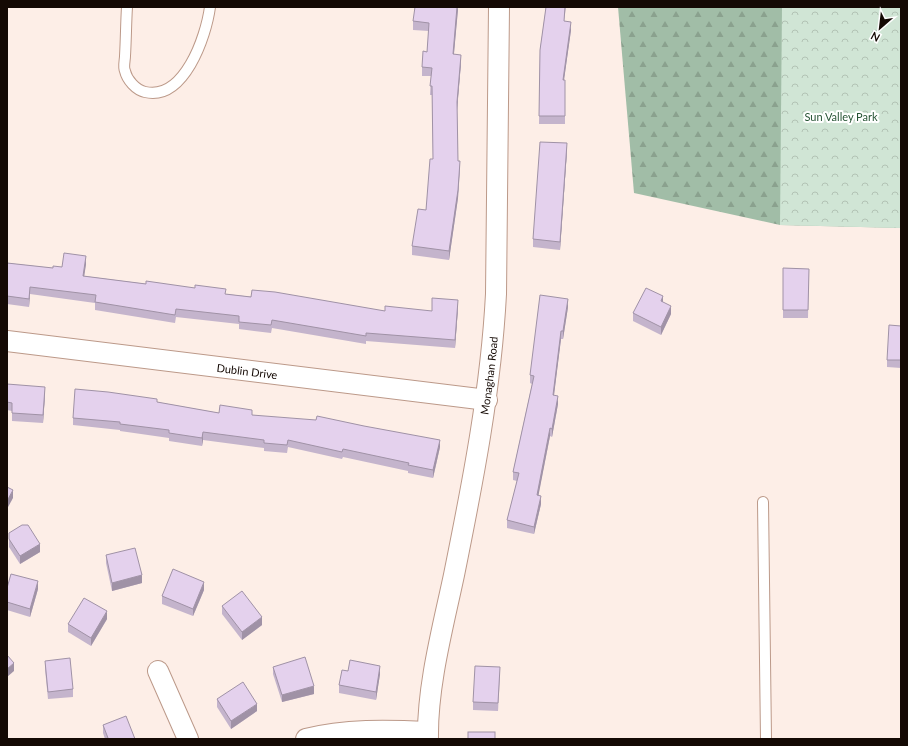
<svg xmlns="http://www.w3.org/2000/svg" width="908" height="746" font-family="Lato,sans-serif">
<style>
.forest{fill:url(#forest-firs)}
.park{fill:url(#park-crowns)}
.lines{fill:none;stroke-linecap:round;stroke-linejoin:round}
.lane-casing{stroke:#bc9989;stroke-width:12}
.street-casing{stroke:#bc9989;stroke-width:22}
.lane{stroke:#fff;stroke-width:10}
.street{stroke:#fff;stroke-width:20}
.wall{fill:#c4b4cc}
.shaded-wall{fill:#a092a6}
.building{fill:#e4d1ed;stroke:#a092a6}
.labels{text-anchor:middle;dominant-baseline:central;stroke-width:4;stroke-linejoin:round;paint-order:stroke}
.park-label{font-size:11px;fill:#265334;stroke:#fff}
.street-label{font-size:11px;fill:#140904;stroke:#fff}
</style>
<defs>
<pattern id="forest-firs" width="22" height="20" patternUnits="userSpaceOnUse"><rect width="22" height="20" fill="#a1bda7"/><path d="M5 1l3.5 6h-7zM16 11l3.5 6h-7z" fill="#8aa18e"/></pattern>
<pattern id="park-crowns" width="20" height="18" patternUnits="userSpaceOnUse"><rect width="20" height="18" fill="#d0e5d5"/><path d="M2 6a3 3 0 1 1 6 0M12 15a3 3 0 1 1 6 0" fill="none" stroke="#b2c3b5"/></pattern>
</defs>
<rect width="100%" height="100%" fill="#fdeee7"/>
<!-- forest -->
<polygon class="forest" points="618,7 901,7 901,228 780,225 634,193"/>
<!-- park -->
<polygon class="park" points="782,7 901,7 901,228 780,225"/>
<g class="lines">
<defs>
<g id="lane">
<path d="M 127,7 C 126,23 126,39 125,56 C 125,60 123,67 125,71 C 127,80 136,90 145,92 C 184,101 206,37 210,7"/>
<polyline points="763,502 766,739"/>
</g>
<g id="street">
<path id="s1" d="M 7,341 L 487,400"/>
<polyline points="158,671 188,739"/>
<path d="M 306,739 C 345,729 387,730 428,732"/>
<path id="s2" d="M 428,739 C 427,686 443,627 454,575 C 473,481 491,389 496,294 L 499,7"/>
</g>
</defs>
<!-- lane casing -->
<use href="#lane" class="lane-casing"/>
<!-- street casing -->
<use href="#street" class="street-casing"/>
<!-- lane -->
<use href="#lane" class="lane"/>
<!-- street -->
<use href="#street" class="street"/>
</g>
<!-- wall -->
<g class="wall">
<polygon points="458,7 454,54 461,63 457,109 458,161 460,170 458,198 449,260 412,255 412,246 426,210 433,159 432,95 430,95 431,76 422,76 422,67 427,52 429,31 413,30 413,21"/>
<polygon points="546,7 566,7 564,21 571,30 564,80 565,80 565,124 539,124 540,50"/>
<polygon points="567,151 560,250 533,247 533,239"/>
<polygon points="7,263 53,268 86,264 84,276 226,294 385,311 432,311 458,308 455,348 366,341 366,344 272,328 271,333 239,329 239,324 176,317 175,323 95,310 95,303 30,294 29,307 7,304"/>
<polygon points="783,268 809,269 808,318 783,318"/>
<polygon points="663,302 671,314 661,335 633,321 633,313"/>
<polygon points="568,307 563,339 561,339 554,395 558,404 552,437 550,436 538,496 541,504 534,534 507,528 507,520 517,481 513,480 513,472 532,384 530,383 530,375"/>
<polygon points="901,326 901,368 887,367 887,360"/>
<polygon points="7,384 45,395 43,423 12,421 12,411 7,410"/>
<polygon points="157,402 219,413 252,415 440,447 433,478 408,473 408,471 343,457 342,459 288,447 287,453 264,451 264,448 203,440 202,446 169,441 169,438 120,431 120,430 73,425 73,418"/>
<polygon points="9,533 40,552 20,564 9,547"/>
<polygon points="106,555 142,583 112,591 106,563"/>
<polygon points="7,588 38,589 30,617 7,610"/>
<polygon points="204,590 193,616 162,604 162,596"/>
<polygon points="222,606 262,625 242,640 222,614"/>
<polygon points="107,619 91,646 68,632 68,624"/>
<polygon points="45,661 73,689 73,697 48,699 45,669"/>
<polygon points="273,667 314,694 282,702 273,674"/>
<polygon points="348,671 380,674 376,700 339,693 339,685"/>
<polygon points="500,675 498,711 473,710 473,702"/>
<polygon points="217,699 257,711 231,729 217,707"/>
<polygon points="103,725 135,739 105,739 103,733"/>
</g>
<!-- shaded-wall -->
<g class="shaded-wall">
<polygon points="457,7 458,10 453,63 453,54"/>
<polygon points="571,22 571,30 563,87 563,80"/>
<polygon points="461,55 461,63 457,111 457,102"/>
<polygon points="567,143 567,151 560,250 560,242"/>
<polygon points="460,161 458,198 449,260 449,251"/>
<polygon points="86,256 86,264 83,284 83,276"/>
<polygon points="30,287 30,294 29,307 29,299"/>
<polygon points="663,296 663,304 661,301"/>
<polygon points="568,299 568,307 563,339 563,331"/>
<polygon points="458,300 458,308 455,348 455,340"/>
<polygon points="671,306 671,314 661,335 661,327"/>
<polygon points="561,331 561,339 553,403 553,395"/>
<polygon points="45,387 45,395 43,423 43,415"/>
<polygon points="558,396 558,404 552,437 552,429"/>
<polygon points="550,428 550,436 537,503 537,495"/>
<polygon points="203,432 203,440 202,446 202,438"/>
<polygon points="440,440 440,447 433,478 433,470"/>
<polygon points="13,490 13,498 7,509 7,501"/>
<polygon points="541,496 541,504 534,534 534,527"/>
<polygon points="40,544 40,552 20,564 20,556"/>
<polygon points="142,575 142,583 112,591 112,583"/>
<polygon points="38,581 38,589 30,617 30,609"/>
<polygon points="204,582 204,590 193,616 193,609"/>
<polygon points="107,611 107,619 91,646 91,638"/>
<polygon points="262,617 262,625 242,640 242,632"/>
<polygon points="14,663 14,671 7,677 7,669"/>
<polygon points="380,666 380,674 376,700 376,692"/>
<polygon points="314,686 314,694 282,702 282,695"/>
<polygon points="257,704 257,711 231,729 231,721"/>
</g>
<!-- building -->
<g class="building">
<polygon points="415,7 457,7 453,54 461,55 457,102 458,161 460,161 458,190 449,251 412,246 418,209 426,210 430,159 433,159 432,86 430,86 432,68 422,67 423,51 427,52 429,23 413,21"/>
<polygon points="546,7 565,7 564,21 571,22 563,80 565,80 565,116 539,116 540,50"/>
<polygon points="540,142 567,143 560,242 533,239"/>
<polygon points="64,253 86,256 83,276 146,284 146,281 195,288 195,285 226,289 225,294 251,297 252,290 275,292 385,311 385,306 432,311 432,298 458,300 455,340 366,333 366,336 272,320 271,325 239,322 239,316 176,309 175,315 95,302 96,295 30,287 29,299 7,296 7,263 53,268 53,266 62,267"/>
<polygon points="783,268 809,269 808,310 783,310"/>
<polygon points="646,288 663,296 661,301 671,306 661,327 633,313"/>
<polygon points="540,295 568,299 563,331 561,331 553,395 558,396 552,429 550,428 537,495 541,496 534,527 507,520 519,473 513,472 534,376 530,375"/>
<polygon points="889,325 901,326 901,360 887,360"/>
<polygon points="7,384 45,387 43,415 12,413 12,403 7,402"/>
<polygon points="75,389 108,392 157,399 157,402 219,413 220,405 252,410 252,415 316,420 317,416 364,426 440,440 433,470 408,465 409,463 343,449 342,452 288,440 287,445 264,443 264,440 203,432 202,438 169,433 169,430 120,424 120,422 73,418"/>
<polygon points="7,487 13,490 7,501"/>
<polygon points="22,525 28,525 40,544 20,556 9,539 9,533"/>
<polygon points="135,548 142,575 112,583 106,555"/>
<polygon points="173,569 204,582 193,609 162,596"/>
<polygon points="11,574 38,581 30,609 7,602 7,588"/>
<polygon points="242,591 262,617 242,632 222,606"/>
<polygon points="84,598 107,611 91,638 68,624"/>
<polygon points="7,655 14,663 7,669"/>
<polygon points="305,657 314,686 282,695 273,667"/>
<polygon points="70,658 73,689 48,692 45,661"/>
<polygon points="350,660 380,666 376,692 339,685 342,670 348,671"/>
<polygon points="475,666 500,667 498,703 473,702"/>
<polygon points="243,682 257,704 231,721 217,699"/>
<polygon points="126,716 135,739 106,739 108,738 103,725"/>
<rect x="468" y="732" width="27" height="7"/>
</g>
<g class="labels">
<!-- park labels -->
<g class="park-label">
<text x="841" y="116">Sun Valley Park</text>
</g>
<!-- street labels -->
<g class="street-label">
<text stroke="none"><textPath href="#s1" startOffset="242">Dublin Drive</textPath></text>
<text stroke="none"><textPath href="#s2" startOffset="369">Monaghan Road</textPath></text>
</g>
</g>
<!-- border -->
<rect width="908" height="746" fill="none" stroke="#140904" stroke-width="16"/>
<!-- north arrow -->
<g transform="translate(880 28) rotate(208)" stroke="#ffffff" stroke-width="3" paint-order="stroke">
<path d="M0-3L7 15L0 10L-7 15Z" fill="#140904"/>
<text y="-6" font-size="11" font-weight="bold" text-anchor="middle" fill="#140904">N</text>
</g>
</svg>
